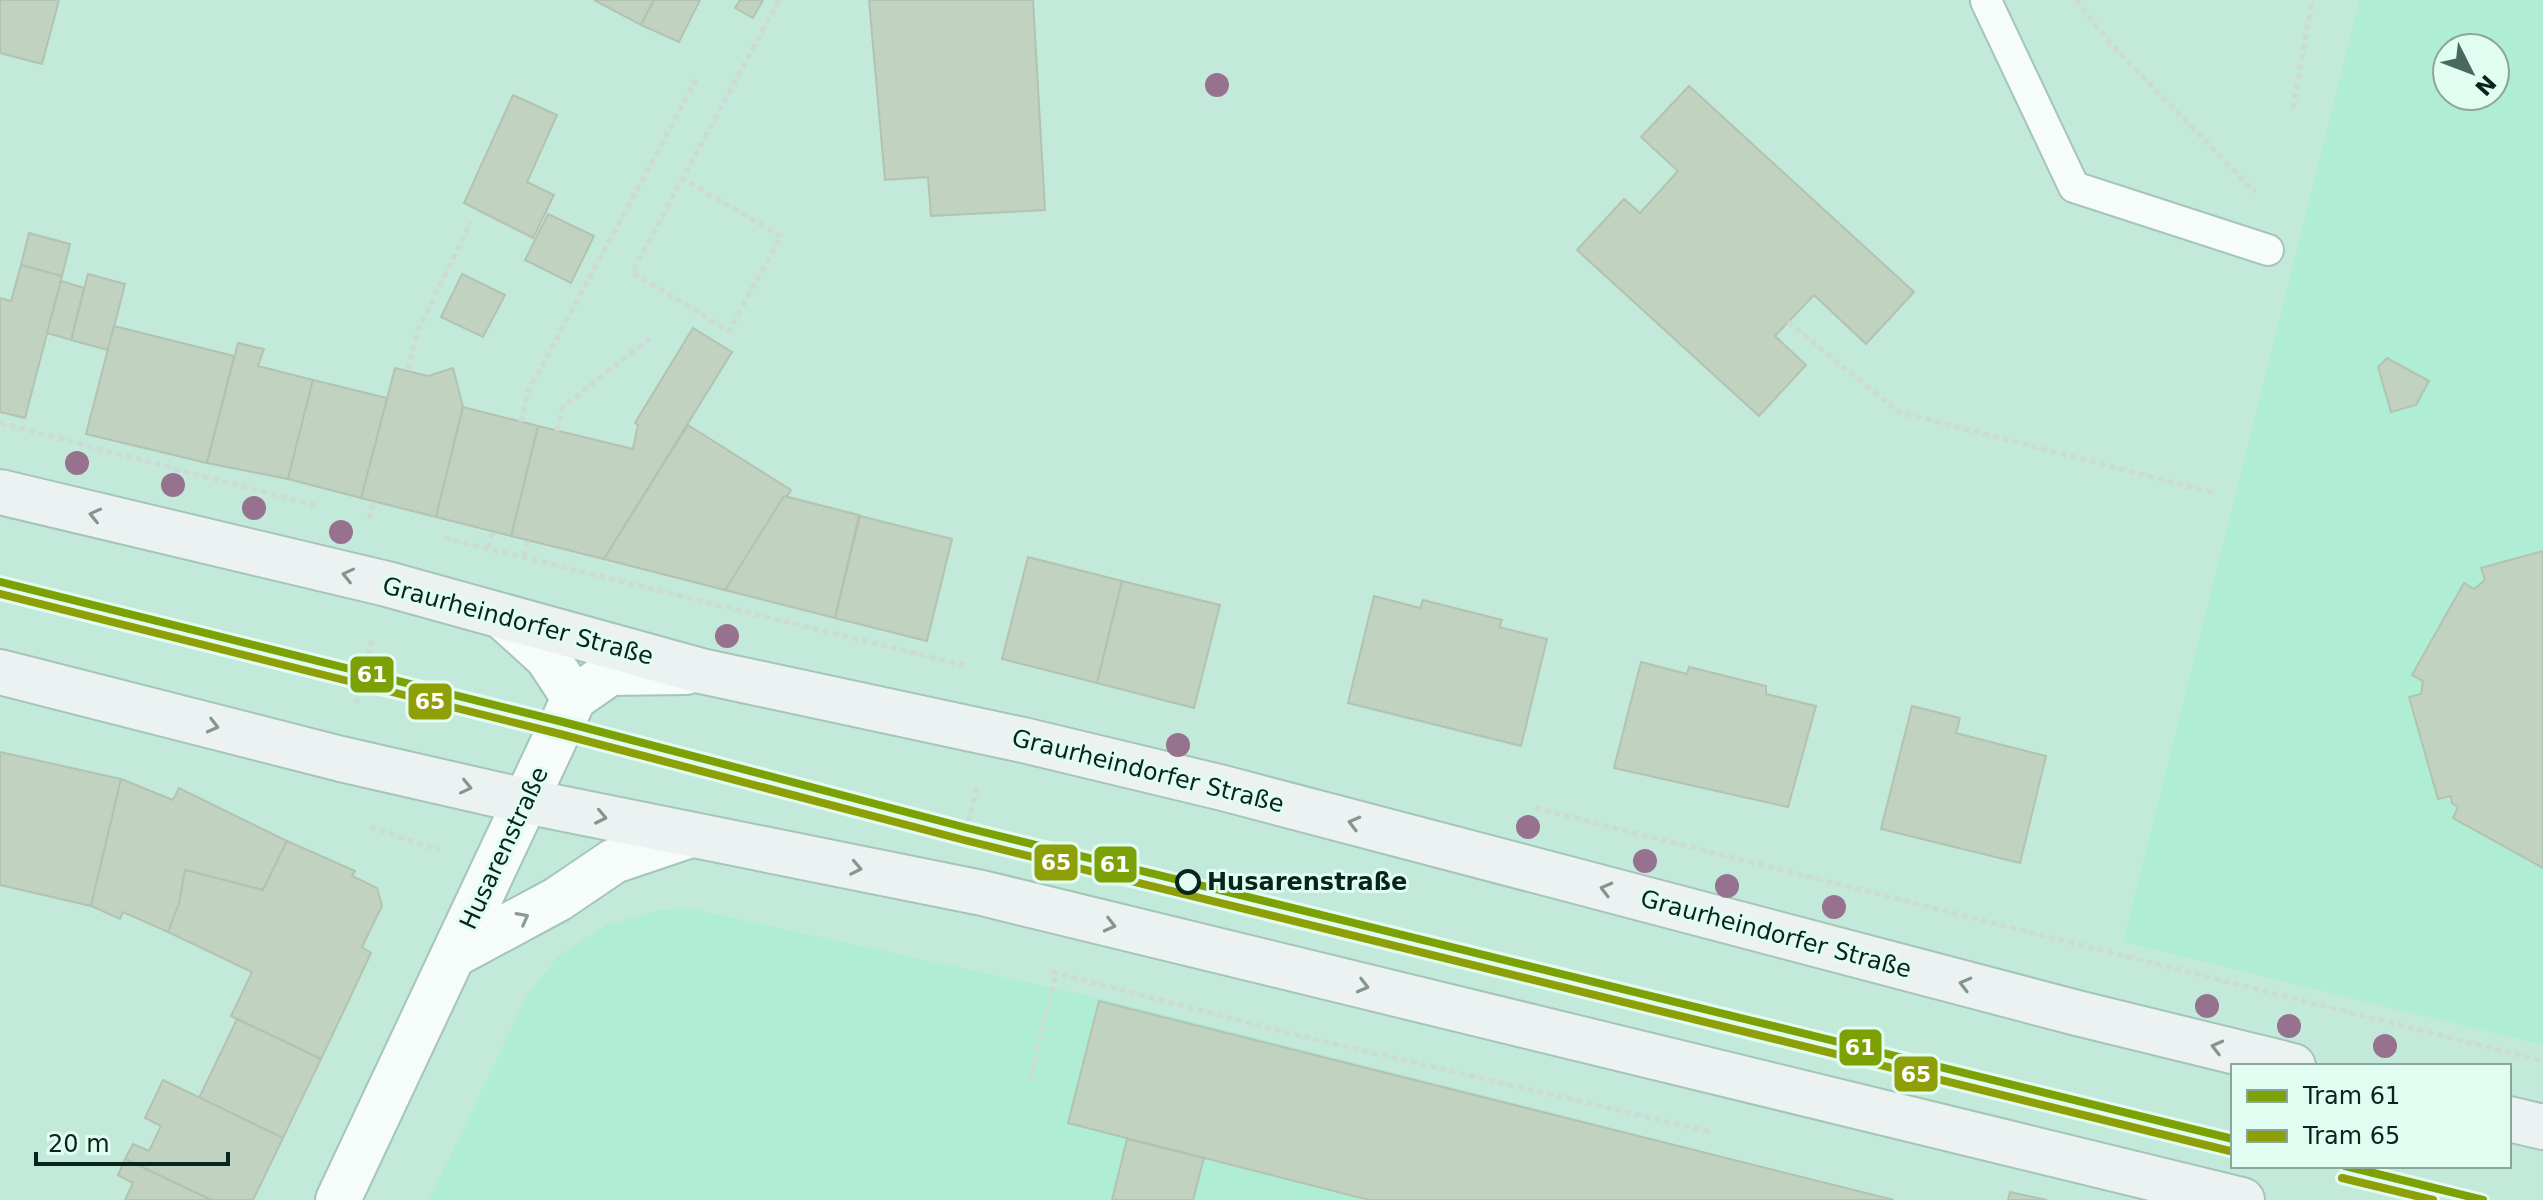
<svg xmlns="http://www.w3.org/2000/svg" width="2543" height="1200" font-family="'DejaVu Sans',sans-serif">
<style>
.built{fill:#afedd5;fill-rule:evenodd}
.building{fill:#c1d2c0;stroke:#b2c3b1;stroke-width:2}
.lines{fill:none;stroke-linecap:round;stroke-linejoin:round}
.lane-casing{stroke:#a5c5b8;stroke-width:34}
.street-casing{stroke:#a5c5b8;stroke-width:48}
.secondary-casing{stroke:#a5c5b8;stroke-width:48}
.path{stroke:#cddbd5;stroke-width:5;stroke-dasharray:6 4;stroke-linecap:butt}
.lane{stroke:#f6fcf9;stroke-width:30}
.street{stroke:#f6fcf9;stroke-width:44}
.secondary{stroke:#ecf2f2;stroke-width:44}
.tram-1-casing{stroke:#e1fcf0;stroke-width:14}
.tram-2-casing{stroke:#e1fcf0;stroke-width:14}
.tram-1{stroke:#7ba105;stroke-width:8}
.tram-2{stroke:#8e9f08;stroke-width:8}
.tree{fill:#97728e}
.oneway{stroke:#859691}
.oneway2{stroke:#8a9b95}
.stop-dot{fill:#e1fcf0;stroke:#07251b;stroke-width:4}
.labels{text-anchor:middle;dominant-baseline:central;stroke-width:6;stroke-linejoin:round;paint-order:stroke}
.street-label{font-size:24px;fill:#07251b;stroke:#e1fcf0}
.stop-label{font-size:24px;font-weight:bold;fill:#07251b;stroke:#e1fcf0;text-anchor:start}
.line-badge{stroke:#e1fcf0;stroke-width:3}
.badge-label{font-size:22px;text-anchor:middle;font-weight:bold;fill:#fff}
</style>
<rect width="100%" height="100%" fill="#c2e9da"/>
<!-- built -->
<g class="built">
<path d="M 2360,0 L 2543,0 L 2543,1045 L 2123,942 ZM 2447,48 L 2495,48 L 2495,96 L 2447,96 Z"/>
<polygon points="687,908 1090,996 1896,1200 429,1200 527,996 557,957 606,925 661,910"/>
</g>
<!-- building -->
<g class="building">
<polygon points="0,0 59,0 42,64 0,53"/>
<polygon points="594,0 654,0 641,25"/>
<polygon points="654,0 700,0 679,42 641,25"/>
<polygon points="740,0 763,0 753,18 735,8"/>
<polygon points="869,0 1033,0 1045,210 931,216 928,177 885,180"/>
<polygon points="1689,86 1914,292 1866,344 1814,295 1775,336 1806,365 1759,416 1577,250 1624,199 1640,213 1678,171 1641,137"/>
<polygon points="513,95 557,115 527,182 554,195 533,238 464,203"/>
<polygon points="548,214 594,236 571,283 525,260"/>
<polygon points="29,233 70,244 62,276 21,265"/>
<polygon points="21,265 62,276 25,418 0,412 0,298 11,301"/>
<polygon points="88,274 125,284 108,350 71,340"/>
<polygon points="462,274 505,295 483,337 441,317"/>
<polygon points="61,281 84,288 71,340 47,333"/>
<polygon points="114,326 234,356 207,463 86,434"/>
<polygon points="693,328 732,352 604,559 511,536 538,426 633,449 638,425 635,423"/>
<polygon points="238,343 264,349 258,366 313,380 288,479 207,463"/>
<polygon points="2387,358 2429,381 2416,405 2391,412 2378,367"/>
<polygon points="395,368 428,376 453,368 463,407 436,517 361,498"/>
<polygon points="313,380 387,398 361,498 288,479"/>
<polygon points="463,407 538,426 511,536 436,517"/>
<polygon points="688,425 791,490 725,590 604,559"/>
<polygon points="784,496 859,515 835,618 725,590"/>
<polygon points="860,516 952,539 927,641 835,618"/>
<polygon points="2543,551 2543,868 2453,818 2458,807 2452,803 2451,796 2438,799 2409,697 2421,694 2423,681 2412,675 2464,583 2474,589 2485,580 2481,568"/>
<polygon points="1028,557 1122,581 1097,683 1002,659"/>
<polygon points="1122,581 1220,605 1194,708 1097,683"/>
<polygon points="1374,596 1420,608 1423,600 1502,620 1499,627 1547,639 1521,746 1348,703"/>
<polygon points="1641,662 1687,674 1689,667 1766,686 1766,694 1816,706 1788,807 1614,768"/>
<polygon points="1912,706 1960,718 1956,733 2046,756 2020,863 1881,829"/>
<polygon points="0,752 121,779 91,906 0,885"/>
<polygon points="121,779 173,800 179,788 287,841 263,890 185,870 179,904 168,932 123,912 120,919 91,906"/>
<polygon points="287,841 355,871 352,876 377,888 382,906 362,947 371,953 321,1059 231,1016 252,972 168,932 179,904 185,870 263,890"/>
<polygon points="1099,1001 1894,1200 1369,1200 1068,1123"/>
<polygon points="237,1019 321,1059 283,1138 199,1098"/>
<polygon points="163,1080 283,1138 253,1200 211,1200 125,1159 133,1144 149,1151 161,1126 145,1118"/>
<polygon points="1127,1139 1204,1158 1193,1200 1112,1200"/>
<polygon points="125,1159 211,1200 125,1200 133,1183 118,1175"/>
<polygon points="2010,1192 2047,1200 2008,1200"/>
</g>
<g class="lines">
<defs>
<polyline id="lane" points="1986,1 2074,187 2268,250"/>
<g id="street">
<polyline points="504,618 547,657 574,698"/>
<polyline points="454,955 558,899 614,861 691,835"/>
<polyline points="338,1200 574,698 610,673 686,672"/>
</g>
<g id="secondary">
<polyline points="0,492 387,584 701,671 1023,740 1223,788 2077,1013 2293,1066"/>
<polyline points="0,672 341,759 525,801 982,893 2242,1200"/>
<polyline points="2509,1119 2543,1127"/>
</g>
</defs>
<!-- lane casing -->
<use href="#lane" class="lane-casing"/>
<!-- street casing -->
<use href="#street" class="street-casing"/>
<!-- secondary casing -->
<use href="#secondary" class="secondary-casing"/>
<!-- path -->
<g class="path">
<polyline points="2076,0 2109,42 2255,192"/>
<polyline points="2293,109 2312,0"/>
<polyline points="681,178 781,236 729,331 632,272 779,0"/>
<polyline points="1788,322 1899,412 2214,493"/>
<polyline points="408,370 418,330 471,222"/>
<polyline points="521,422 528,392 698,76"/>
<polyline points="0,423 318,506"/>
<polyline points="557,431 563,407 650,338"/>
<polyline points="369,519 374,501"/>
<polyline points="444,538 967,666"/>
<polyline points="488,548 493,531"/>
<polyline points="524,557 528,540"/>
<polyline points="356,704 373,636"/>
<polyline points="1535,808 2543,1061"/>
<polyline points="370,827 440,850"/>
<polyline points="966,832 977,787"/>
<polyline points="1052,972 1284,1032 1711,1132"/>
<polyline points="1030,1080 1056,973"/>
</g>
<!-- lane -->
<use href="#lane" class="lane"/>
<!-- street -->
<use href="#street" class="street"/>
<!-- secondary -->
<use href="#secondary" class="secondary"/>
<defs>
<g id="tram-1">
<polyline points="0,582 563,722 967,828 2233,1139"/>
<polyline points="2345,1166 2483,1200"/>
</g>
<g id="tram-2">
<polyline points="0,594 560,734 964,840 2230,1151"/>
<polyline points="2342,1178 2433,1200"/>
</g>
</defs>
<!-- tram-1 casing -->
<use href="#tram-1" class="tram-1-casing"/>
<!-- tram-2 casing -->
<use href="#tram-2" class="tram-2-casing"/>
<!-- tram-1 -->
<use href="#tram-1" class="tram-1"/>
<!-- tram-2 -->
<use href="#tram-2" class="tram-2"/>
</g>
<!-- trees -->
<g class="tree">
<circle cx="1217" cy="85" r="12"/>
<circle cx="77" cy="463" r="12"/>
<circle cx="173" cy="485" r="12"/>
<circle cx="254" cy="508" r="12"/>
<circle cx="341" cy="532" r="12"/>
<circle cx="727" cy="636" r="12"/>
<circle cx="1178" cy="745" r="12"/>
<circle cx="1528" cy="827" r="12"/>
<circle cx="1645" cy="861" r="12"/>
<circle cx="1727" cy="886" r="12"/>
<circle cx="1834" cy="907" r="12"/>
<circle cx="2207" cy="1006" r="12"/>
<circle cx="2289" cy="1026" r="12"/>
<circle cx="2385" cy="1046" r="12"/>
</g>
<!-- one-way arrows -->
<defs><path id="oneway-chevron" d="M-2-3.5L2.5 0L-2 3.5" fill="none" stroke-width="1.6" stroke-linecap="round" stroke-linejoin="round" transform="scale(2)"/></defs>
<g class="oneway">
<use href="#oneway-chevron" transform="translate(95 515) rotate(-167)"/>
<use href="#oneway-chevron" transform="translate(348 575) rotate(-167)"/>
<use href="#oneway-chevron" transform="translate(213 726) rotate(14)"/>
<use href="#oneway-chevron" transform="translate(466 787) rotate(13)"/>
<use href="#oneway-chevron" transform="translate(601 817) rotate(12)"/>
<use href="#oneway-chevron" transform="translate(1354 823) rotate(-165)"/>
<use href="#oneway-chevron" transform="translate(856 868) rotate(11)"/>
<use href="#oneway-chevron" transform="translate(1606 889) rotate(-165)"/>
<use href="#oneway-chevron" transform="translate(1110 925) rotate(14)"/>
<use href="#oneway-chevron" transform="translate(1965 984) rotate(-165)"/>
<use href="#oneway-chevron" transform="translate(1363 986) rotate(14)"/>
<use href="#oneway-chevron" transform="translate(2217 1047) rotate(-166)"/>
</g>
<use class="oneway2" href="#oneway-chevron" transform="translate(523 918) rotate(-28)"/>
<!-- markers -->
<circle class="stop-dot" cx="1188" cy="882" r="11"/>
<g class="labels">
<!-- street labels -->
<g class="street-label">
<text transform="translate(518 621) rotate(15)">Graurheindorfer Straße</text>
<text transform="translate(1148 771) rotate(14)">Graurheindorfer Straße</text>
<text transform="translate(504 848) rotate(-65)">Husarenstraße</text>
<text transform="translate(1776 934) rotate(15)">Graurheindorfer Straße</text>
</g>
<!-- stop labels -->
<g class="stop-label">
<text x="1207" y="882">Husarenstraße</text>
</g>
</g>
<g class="line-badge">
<rect x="349" y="655" width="46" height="39" rx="8" fill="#7ba105"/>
<rect x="407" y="682" width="46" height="39" rx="8" fill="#8e9f08"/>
<rect x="1033" y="843" width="46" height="39" rx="8" fill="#8e9f08"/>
<rect x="1093" y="845" width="45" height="39" rx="8" fill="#7ba105"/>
<rect x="1838" y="1028" width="45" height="39" rx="8" fill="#7ba105"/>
<rect x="1893" y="1055" width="46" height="38" rx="8" fill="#8e9f08"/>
</g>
<g class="badge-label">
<text x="372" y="682">61</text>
<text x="430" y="709">65</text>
<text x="1056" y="870">65</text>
<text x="1115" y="872">61</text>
<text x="1860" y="1055">61</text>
<text x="1916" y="1082">65</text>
</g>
<!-- legend -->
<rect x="2231" y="1064" width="280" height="104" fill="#e1fcf0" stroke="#8aa69b" stroke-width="2"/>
<rect x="2247" y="1090" width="40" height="12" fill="#7ba105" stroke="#8aa69b" stroke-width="2"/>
<text x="2303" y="1104" font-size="24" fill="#07251b">Tram 61</text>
<rect x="2247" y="1130" width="40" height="12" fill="#8e9f08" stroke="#8aa69b" stroke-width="2"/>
<text x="2303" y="1144" font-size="24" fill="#07251b">Tram 65</text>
<!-- north arrow -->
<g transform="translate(2471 72) rotate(132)"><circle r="38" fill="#e1fcf0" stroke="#8aa69b" stroke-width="2"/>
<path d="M0-6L14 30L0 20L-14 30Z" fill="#486a5e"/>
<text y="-12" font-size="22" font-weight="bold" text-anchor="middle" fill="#07251b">N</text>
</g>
<!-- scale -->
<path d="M36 1152v12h192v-12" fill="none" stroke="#07251b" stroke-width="4"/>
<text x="48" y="1152" font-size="24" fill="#07251b" stroke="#e1fcf0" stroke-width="6" paint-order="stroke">20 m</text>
</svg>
